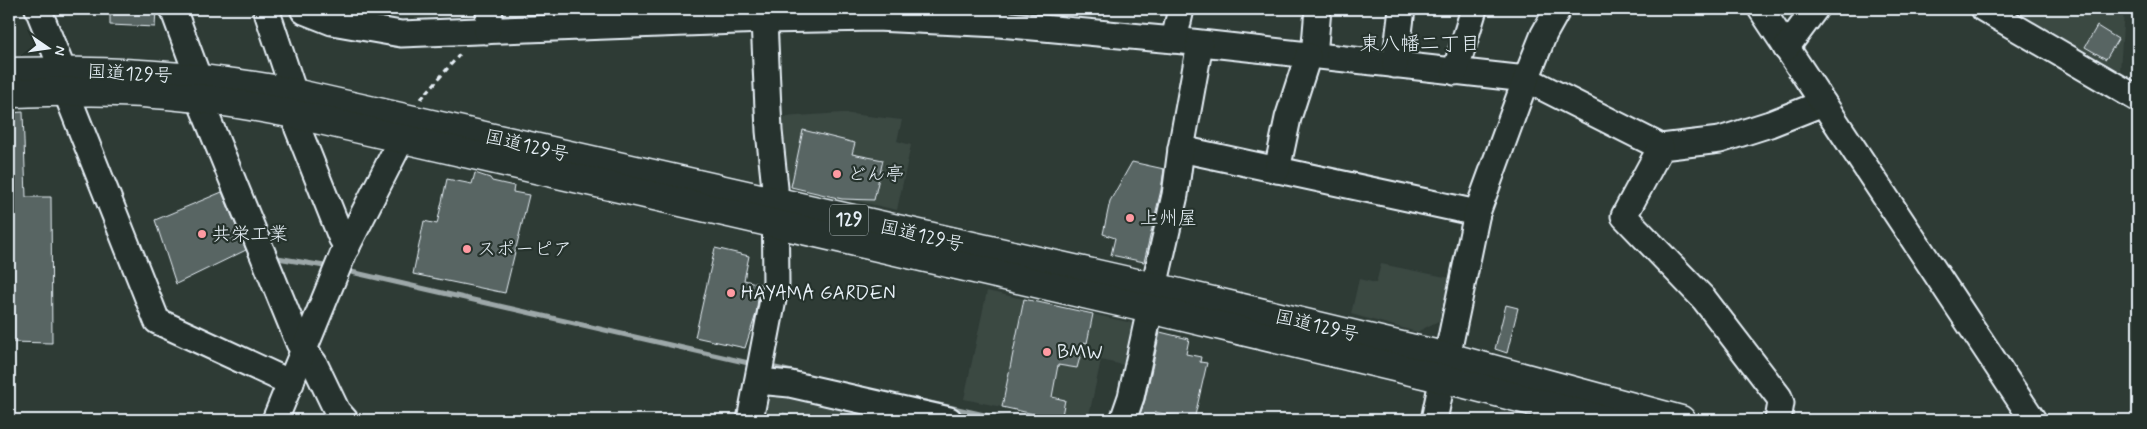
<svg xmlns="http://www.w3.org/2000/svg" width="2147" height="429" font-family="Mynerve,'Klee One',sans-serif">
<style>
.built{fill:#3b4843}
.water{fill:#6b7775;stroke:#9da8a9}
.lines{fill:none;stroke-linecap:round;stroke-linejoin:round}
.stream{stroke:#9da8a9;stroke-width:5}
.building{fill:#596563;stroke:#e8f1f8}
.minor-casing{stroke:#e8f1f8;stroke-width:29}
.highway-casing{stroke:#e8f1f8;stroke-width:31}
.path{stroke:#e8f1f8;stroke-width:3;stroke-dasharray:5 4;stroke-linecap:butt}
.minor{stroke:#26332d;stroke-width:25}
.highway{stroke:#26332d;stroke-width:28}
.poi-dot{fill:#ff9aa2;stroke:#26332d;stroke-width:2}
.labels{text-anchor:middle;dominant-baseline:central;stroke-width:4.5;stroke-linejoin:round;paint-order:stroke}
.shield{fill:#26332d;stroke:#aeb8bb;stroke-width:1}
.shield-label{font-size:18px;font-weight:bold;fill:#e8f1f8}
.street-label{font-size:19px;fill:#e8f1f8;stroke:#26332d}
.poi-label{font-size:19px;fill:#e8f1f8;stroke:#26332d;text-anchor:start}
.neighbourhood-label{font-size:20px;fill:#e8f1f8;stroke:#26332d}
</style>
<rect width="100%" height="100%" fill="#2e3b35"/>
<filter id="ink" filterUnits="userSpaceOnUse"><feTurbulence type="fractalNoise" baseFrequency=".02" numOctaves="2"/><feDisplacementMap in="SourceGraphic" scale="10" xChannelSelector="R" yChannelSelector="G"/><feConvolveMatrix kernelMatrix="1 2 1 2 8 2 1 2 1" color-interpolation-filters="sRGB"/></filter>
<g filter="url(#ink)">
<!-- built -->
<g class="built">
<polygon points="2017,9 2124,9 2120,71 2022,15"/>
<polygon points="842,113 902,120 897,141 911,145 897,210 786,185 782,117"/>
<polygon points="1381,264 1450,278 1444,318 1417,332 1351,314 1359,279 1376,283"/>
<polygon points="987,291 1132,323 1123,365 1101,360 1088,420 1063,420 964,399"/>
<polygon points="771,390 909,420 764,420"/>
</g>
<!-- water -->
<polygon class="water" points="783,413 813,420 782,420"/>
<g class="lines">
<!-- stream -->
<g class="stream">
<polyline points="272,257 330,267"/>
<polyline points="347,271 753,364"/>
<polyline points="771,367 797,373"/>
<polyline points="912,399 1007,420"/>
</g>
</g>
<!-- building -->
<g class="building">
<polygon points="110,9 156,9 155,27 110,25"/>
<polygon points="2097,26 2118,39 2106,59 2085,47"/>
<polygon points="23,112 26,197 51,197 52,343 9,342 9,113"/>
<polygon points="803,130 855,143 852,154 883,160 874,200 842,199 791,187"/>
<polygon points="1132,162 1164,169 1161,190 1144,262 1111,255 1115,238 1103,234 1110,201"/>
<polygon points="475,173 490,178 492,181 514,186 513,192 529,195 505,293 413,274 424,221 437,224 447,179 472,184"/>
<polygon points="222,192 246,250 176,284 155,220"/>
<polygon points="715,248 749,256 744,280 760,284 756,314 745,348 695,337"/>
<polygon points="1024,299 1093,314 1087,343 1084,342 1077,368 1058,365 1052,397 1065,400 1061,420 1002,407"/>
<polygon points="1506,305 1518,308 1507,353 1495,349"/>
<polygon points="1160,332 1189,339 1186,354 1201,357 1200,362 1207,363 1194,420 1155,412 1153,420 1138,420 1145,400"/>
</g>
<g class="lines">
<defs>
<g id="minor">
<polyline points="38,9 63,71"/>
<polyline points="173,9 198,77"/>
<polyline points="266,9 294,93"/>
<polyline points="303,9 304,11 332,22 401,34 764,20 876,18 999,24 1174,40 1526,79 1661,147 1720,140 1770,124 1823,103"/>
<polyline points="1761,9 2033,420"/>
<polyline points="1984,9 2138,99"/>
<polyline points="487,31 490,9"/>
<polyline points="1174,40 1181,9"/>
<polyline points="1786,48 1815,9"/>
<polyline points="1314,56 1318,9"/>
<polyline points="1395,65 1402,9"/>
<polyline points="1455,72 1474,9"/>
<polyline points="66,92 157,321 291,383"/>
<polyline points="199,98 299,343 314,363 337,411 345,420"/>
<polyline points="294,114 298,129 341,237 347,247"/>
<polyline points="1661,147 1624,216 1704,299 1779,397 1781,403 1778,420"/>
<polyline points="1181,149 1477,213"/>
<polyline points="1277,170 1288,118 1308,56"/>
<polyline points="1154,287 1175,195 1181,149 1200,44"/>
<polyline points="758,381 790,384 949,420"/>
<polyline points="275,420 344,252 401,140"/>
<polyline points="750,420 776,284 775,188 769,131 764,20"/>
<polyline points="1123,420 1131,397 1150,309"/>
<polyline points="1434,420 1477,213 1526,79 1544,34 1558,9"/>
</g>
<g id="highway">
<path d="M 9,72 C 106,70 198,74 294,93 L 1154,287 L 1448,357 L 1681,420"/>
<path d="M 9,93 C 57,92 106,90 154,94 C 202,97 248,105 294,114 L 1150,309 L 1465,384 L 1605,420"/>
</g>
</defs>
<!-- minor casing -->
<use href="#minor" class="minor-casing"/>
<!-- highway casing -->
<use href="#highway" class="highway-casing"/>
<!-- path -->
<polyline class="path" points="421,99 461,53"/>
<!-- minor -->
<use href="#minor" class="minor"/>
<!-- highway -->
<use href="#highway" class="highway"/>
</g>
</g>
<!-- markers -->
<g class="poi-dot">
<circle cx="837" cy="174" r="5"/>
<circle cx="1130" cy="218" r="5"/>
<circle cx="202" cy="234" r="5"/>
<circle cx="467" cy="249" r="5"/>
<circle cx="731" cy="293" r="5"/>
<circle cx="1047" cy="352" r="5"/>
</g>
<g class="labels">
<!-- shield labels -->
<rect class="shield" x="830" y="204.5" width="38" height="31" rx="4"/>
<g class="shield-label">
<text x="849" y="220">129</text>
</g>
<!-- street labels -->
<g class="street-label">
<text transform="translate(130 74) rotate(3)">国道129号</text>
<text transform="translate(527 146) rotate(13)">国道129号</text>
<text transform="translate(922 236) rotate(13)">国道129号</text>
<text transform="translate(1317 326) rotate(13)">国道129号</text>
</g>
<!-- poi labels -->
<g class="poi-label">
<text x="847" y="174">どん亭</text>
<text x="1140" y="218">上州屋</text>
<text x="212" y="234">共栄工業</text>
<text x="477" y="249">スポーピア</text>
<text x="741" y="293">HAYAMA GARDEN</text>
<text x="1057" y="352">BMW</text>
</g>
<!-- neighbourhood labels -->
<g class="neighbourhood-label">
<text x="1420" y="44">東八幡二丁目</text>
</g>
</g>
<!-- margin -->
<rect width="2147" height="429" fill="none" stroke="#26332d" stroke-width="30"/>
<rect x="15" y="15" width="2117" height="399" fill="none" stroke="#e8f1f8" stroke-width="2" filter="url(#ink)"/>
<!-- north arrow -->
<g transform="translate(48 48) rotate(103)" stroke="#26332d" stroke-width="4" paint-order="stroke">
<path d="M0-4L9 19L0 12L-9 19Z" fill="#e8f1f8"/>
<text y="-8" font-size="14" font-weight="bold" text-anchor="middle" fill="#e8f1f8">N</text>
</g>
</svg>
